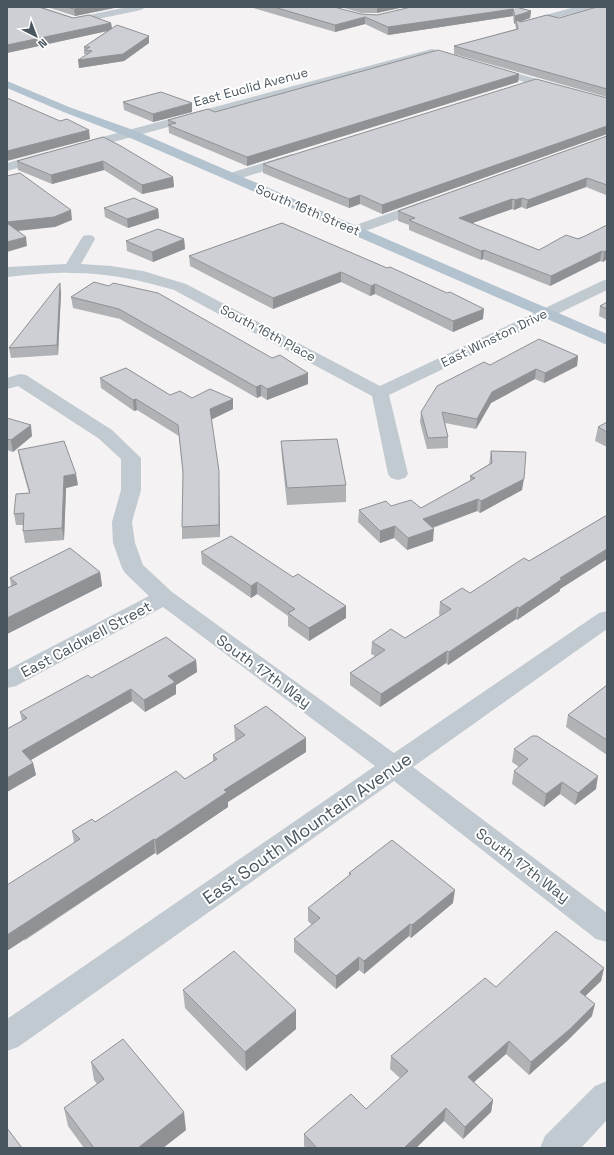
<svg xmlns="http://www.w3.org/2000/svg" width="614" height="1155" font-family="'Space Grotesk',sans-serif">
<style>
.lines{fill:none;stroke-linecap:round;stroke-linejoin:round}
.minor{fill:#c1cad0;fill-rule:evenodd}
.major{fill:#b3c2cf;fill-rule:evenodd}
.wall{fill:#b0b2b6}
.shaded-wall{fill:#909194}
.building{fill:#cdcfd4;stroke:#909194}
.labels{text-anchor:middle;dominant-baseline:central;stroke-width:4;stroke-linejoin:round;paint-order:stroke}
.far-street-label{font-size:13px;fill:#4a565f;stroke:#fff}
.street-label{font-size:15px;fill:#4a565f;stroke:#fff}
.near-street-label{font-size:18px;fill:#4a565f;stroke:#fff}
</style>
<rect width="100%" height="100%" fill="#f4f2f3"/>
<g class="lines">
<!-- minor -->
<g class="minor">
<polygon points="28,7 42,7 75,18 127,7 146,7 141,10 74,24 30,9"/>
<polygon points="575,7 591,7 589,9 523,27 518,24 520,22"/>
<polygon points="432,49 607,99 607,106 432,55 84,150 76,150 74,147 76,144"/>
<polygon points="47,152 51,153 53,156 51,159 7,171 7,163"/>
<polygon points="292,154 296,155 298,158 296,161 232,181 227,180 225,177 227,174"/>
<polygon points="427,200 432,201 434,204 432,207 360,233 355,234 350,233 348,230 350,227"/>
<path d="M 88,235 L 93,236 L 95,239 L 81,264 L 111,266 L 143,271 L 186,284 L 380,386 L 602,281 L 607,279 L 607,290 L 389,395 L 408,474 L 405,478 L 398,480 L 391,478 L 388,474 L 372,396 L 174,290 C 141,280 107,273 72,273 C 50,272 28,275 7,277 L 7,267 L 66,264 L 83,236 Z"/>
<polygon points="20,374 26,375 112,430 141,458 141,490 132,522 135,543 143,565 172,592 394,753 599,613 607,611 607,629 413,767 607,913 607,942 596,939 394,781 18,1047 7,1051 7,1019 375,766 163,607 16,686 7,688 7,670 149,596 125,573 122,568 113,543 112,522 121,490 121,459 98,438 18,386 7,389 7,378"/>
<polygon points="607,1081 607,1120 581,1148 540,1148 545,1136 595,1086"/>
</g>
<!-- major -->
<polygon class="major" points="7,81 69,107 136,131 607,334 607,345 128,137 61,111 7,88"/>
</g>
<!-- wall -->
<g class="wall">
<polygon points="7,7 73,18 111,23 112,28 149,43 124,61 79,68 86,55 85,54 84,54 84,47 107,31 7,53"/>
<polygon points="47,7 119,7 75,16"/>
<polygon points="250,7 334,7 361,14 377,15 516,7 531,11 530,18 520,22 521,22 559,18 607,7 607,97 454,54 454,46 516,29 515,23 514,24 513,16 388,35 365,24 335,32"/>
<polygon points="341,7 404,7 377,13 361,13"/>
<polygon points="519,74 518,82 247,166 169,133 168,120 215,112"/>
<polygon points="607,98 607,134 382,214 360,204 349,208 263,173 263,164"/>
<polygon points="123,102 192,112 153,122 124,110"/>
<polygon points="607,136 607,194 606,195 586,187 526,209 521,207 514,210 512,209 471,223 539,250 585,236 607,225 607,259 603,262 600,261 550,286 483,259 481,260 409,230 409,225 398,221 398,211"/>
<polygon points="103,137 173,177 174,187 142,194 104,170 52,184 18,170 17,161"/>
<polygon points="104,208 158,209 159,218 128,228 105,217"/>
<polygon points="282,223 483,319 453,332 375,294 370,296 341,282 273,309 190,266 189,256"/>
<polygon points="184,239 185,249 153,262 127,251 126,241"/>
<polygon points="94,282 308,384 267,400 261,396 257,398 120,319 73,308 71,297"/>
<polygon points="61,293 58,355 11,358 9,348"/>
<polygon points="607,302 607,320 599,316 600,306"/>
<polygon points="578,356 577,366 544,383 535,379 491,403 476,429 445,423 448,437 448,448 427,449 420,422 421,412 490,365"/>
<polygon points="100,378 170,395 192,398 233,399 233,409 211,420 219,471 220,537 182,539 182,527 183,475 179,436 137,410 134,411 101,388"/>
<polygon points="7,418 32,436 13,452 7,450"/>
<polygon points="607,422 607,447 595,441 598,427"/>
<polygon points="281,441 346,485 346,502 287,505 282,458"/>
<polygon points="18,450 78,485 66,488 64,540 25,543 23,531 23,525 16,525 14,514 29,493 20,461"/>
<polygon points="491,451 522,490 480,513 477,511 433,528 433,541 407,550 394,538 380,543 358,522 359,510 391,506 421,508 470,482 470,476 489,464"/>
<polygon points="607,515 607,559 560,589 560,591 517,620 516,619 448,665 446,663 380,707 350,685 350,673 375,656 371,654 372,642 405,638 441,616 439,615 440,602 470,593 529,561"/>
<polygon points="201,552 293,577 346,606 346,618 309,641 288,626 288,616 257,594 251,598 202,564"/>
<polygon points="100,572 102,586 7,634 7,588 11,586 10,578"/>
<polygon points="196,660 197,672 176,685 176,694 145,712 132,701 31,760 33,763 36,775 7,792 7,729 22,721 20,712 91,678"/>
<polygon points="607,685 607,755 566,727 568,715"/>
<polygon points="234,726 306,738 306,752 228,802 228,807 157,855 155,853 24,941 74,842 72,831 95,822 185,779 213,761 213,755 236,741 235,740"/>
<polygon points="514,749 596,789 575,805 560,794 544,807 512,784 514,771 519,767 512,762"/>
<polygon points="349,873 453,903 411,938 409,936 364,974 359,970 336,989 294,952 294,939 312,925 308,921 308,908 349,876"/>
<polygon points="604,968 601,981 585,996 592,1016 567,1041 529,1075 506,1054 474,1082 493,1100 491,1112 463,1139 444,1121 416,1148 306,1148 304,1146 304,1134 366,1109 400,1078 390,1069 391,1056 496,987"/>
<polygon points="183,990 296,1029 246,1071 185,1008"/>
<polygon points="91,1062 186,1130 163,1148 84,1148 68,1126 64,1108 97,1084 94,1080"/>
</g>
<!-- shaded-wall -->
<g class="shaded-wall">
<polygon points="85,7 119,7 75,16 74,9"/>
<polygon points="377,7 404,7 377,13"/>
<polygon points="513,9 513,16 388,35 388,27"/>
<polygon points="531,11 530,18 516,23 516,20 515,23 514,24 515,16"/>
<polygon points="365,17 365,24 335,32 335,25"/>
<polygon points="111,23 112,30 7,53 7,45"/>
<polygon points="149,36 149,43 124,61 79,68 78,60"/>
<polygon points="519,74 518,82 247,166 247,157"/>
<polygon points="192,103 192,112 153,122 153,114"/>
<polygon points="607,126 607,134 382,214 382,205"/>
<polygon points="89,130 90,139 7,161 7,151"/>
<polygon points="103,161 104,170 52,184 51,175"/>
<polygon points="173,177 174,187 142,194 142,185"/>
<polygon points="587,178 586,187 526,209 528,200"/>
<polygon points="360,195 360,204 349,208 349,199"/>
<polygon points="522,198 521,207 514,210 515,200"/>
<polygon points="512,199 512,209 459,228 459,218"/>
<polygon points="158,209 159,218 128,228 127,219"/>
<polygon points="71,210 72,220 55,227 8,232 7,222"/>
<polygon points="26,237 27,246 7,252 7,242"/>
<polygon points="184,239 185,249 153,262 152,252"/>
<polygon points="484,250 483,259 481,260 481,251"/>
<polygon points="607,250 607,259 603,262 604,252"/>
<polygon points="602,251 600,261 550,286 551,276"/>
<polygon points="341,272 341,282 273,309 273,298"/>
<polygon points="60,283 61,293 58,355 57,345"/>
<polygon points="375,284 375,294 370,296 371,286"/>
<polygon points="484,309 483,319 453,332 453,321"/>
<polygon points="578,356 577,366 544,383 545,373"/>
<polygon points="536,369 535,379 491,403 476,429 477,419 492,392"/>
<polygon points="308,373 308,384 267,400 267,389"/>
<polygon points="261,385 261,396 257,398 256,387"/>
<polygon points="136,399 137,410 134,411 133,400"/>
<polygon points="233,399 233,409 210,420 210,409"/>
<polygon points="31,425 32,436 13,452 11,440"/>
<polygon points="219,471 219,482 220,537 219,525"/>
<polygon points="76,474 78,485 66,488 64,540 62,528 64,476"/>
<polygon points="524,479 522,490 480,513 481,501"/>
<polygon points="478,499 477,511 423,531 423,519"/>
<polygon points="395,526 394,538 380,543 380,531"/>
<polygon points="434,529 433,541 407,550 408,538"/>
<polygon points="607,549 607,559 560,589 560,591 517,620 519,608 560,578"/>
<polygon points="100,572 102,586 7,634 7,618"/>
<polygon points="257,582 257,594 251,598 251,586"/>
<polygon points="346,606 346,618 309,641 309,628"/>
<polygon points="517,607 516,619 448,665 449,652"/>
<polygon points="447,651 446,663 380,707 381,694"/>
<polygon points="196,660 197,672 176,685 176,694 145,712 144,700 168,676"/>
<polygon points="131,689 132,701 24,764 22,751"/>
<polygon points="306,738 306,752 228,802 228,807 157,855 155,840 224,790"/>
<polygon points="33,763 36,775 7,792 7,778"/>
<polygon points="598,776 596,789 575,805 578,793"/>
<polygon points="562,782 560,794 544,807 546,794"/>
<polygon points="154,839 155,853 7,951 7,935"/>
<polygon points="455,890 453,903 411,938 412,925"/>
<polygon points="410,924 409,936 364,974 364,961"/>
<polygon points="359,957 359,970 336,989 336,976"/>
<polygon points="604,968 601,981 577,1004 580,992"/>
<polygon points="595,1004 592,1016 567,1041 529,1075 531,1062"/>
<polygon points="296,1010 296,1029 246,1071 245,1052"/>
<polygon points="509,1041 506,1054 466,1089 468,1077"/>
<polygon points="493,1100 491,1112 463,1139 465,1127"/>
<polygon points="446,1108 444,1121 416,1148 404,1148"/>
<polygon points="184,1112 186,1130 163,1148 138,1148"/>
</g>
<!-- building -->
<g class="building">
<polygon points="7,7 39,7 73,18 89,15 111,23 7,45"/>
<polygon points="67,7 85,7 74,9"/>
<polygon points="274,7 334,7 361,14 377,15 411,7 516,7 531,11 515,16 513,9 388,27 365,17 335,25"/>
<polygon points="597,7 607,7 607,89 454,46 518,29 516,20 521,22 547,15 559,18"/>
<polygon points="117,25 149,36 123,54 78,60 92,51 85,50 90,47 84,47"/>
<polygon points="438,50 519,74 247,157 168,125 176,123 168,120 208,109 215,112"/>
<polygon points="536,79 607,98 607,126 382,205 360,195 349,199 263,164"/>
<polygon points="161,92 192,103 153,114 123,102"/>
<polygon points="7,98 60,121 67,119 89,130 7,151"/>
<polygon points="607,136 607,185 587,178 528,200 522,198 515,200 512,199 459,218 539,250 566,235 578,239 585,236 607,225 607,250 604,252 602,251 551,276 484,250 481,251 409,220 415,218 398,211"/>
<polygon points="103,137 119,145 173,177 142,185 103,161 51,175 17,161"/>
<polygon points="20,173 71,210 54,217 7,222 7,176"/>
<polygon points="134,198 158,209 127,219 104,208"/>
<polygon points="7,223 26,237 7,242"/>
<polygon points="282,223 387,268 390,267 447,293 450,292 484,309 453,321 375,284 371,286 341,272 273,298 189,256"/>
<polygon points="158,229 184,239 152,252 126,241"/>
<polygon points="94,282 109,286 113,283 158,293 272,358 280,355 308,373 267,389 261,385 256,387 119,309 71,297"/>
<polygon points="60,283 57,345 9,348"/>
<polygon points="607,302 607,309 600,306"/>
<polygon points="539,339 578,356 545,373 536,369 492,392 477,419 442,412 448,437 428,438 421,412 437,386 484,362 490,365"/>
<polygon points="126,368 170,395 180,391 192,398 210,389 233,399 210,409 219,471 219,525 182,527 183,472 178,425 136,399 133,400 100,378"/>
<polygon points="7,418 31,425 11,440 7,439"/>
<polygon points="607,422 607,432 598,427"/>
<polygon points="337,439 346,485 287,488 281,441"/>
<polygon points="64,441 76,474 64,476 62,528 23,531 24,513 14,514 16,494 30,493 18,450"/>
<polygon points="491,451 526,452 524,479 481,501 478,499 423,519 434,529 408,538 395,526 380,531 359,510 386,501 391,506 411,500 421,508 475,478 470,476 492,463"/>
<polygon points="607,515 607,549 560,578 562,579 519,608 517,607 449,652 447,651 381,694 350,673 385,650 372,642 391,629 405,638 451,609 440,602 462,588 470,593 524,558 529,561"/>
<polygon points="231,536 293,577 298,574 346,606 309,628 288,613 295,609 257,582 251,586 201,552"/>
<polygon points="70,548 100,572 7,618 7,588 17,584 10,578"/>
<polygon points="166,637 196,660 168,676 175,682 144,700 131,689 22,751 33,763 7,778 7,729 27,718 20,712 88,675 91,678"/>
<polygon points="607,685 607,740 568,715"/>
<polygon points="266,706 306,738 224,790 227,792 155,840 154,839 7,935 7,885 80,839 72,831 92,819 95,822 176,771 185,779 217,759 213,755 245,735 234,726"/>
<polygon points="532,736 537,736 598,776 578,793 562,782 546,794 514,771 528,759 514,749"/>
<polygon points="392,840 455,890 412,925 410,924 364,961 359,957 336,976 294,939 320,918 308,908 351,874 349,873"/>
<polygon points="556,931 604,968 580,992 595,1004 570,1029 531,1062 509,1041 468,1077 493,1100 465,1127 446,1108 404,1148 317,1148 304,1134 351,1094 366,1109 408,1071 391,1056 485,978 496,987"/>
<polygon points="234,951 296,1010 245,1052 183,990"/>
<polygon points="123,1039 184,1112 138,1148 94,1148 64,1108 104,1079 91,1062"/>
<polygon points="7,1128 22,1148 7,1148"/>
</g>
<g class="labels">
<!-- far-street labels -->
<g class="far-street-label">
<text transform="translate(251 87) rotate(-15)">East Euclid Avenue</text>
<text transform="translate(308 210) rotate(23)">South 16th Street</text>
<text transform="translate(268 333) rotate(28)">South 16th Place</text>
<text transform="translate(494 338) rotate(-26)">East Winston Drive</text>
</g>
<!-- street labels -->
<g class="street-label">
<text transform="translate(86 639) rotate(-28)">East Caldwell Street</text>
<text transform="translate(264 671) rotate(36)">South 17th Way</text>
<text transform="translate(523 865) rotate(37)">South 17th Way</text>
</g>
<!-- near-street labels -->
<g class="near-street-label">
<text transform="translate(307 828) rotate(-35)">East South Mountain Avenue</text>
</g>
</g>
<!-- border -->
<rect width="614" height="1155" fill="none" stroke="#4a565f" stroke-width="16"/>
<!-- north arrow -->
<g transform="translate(36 36) rotate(138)" stroke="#ffffff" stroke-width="3" paint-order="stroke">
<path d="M0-3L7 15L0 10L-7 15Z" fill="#4a565f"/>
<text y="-6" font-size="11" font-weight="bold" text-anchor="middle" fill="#4a565f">N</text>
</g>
</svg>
